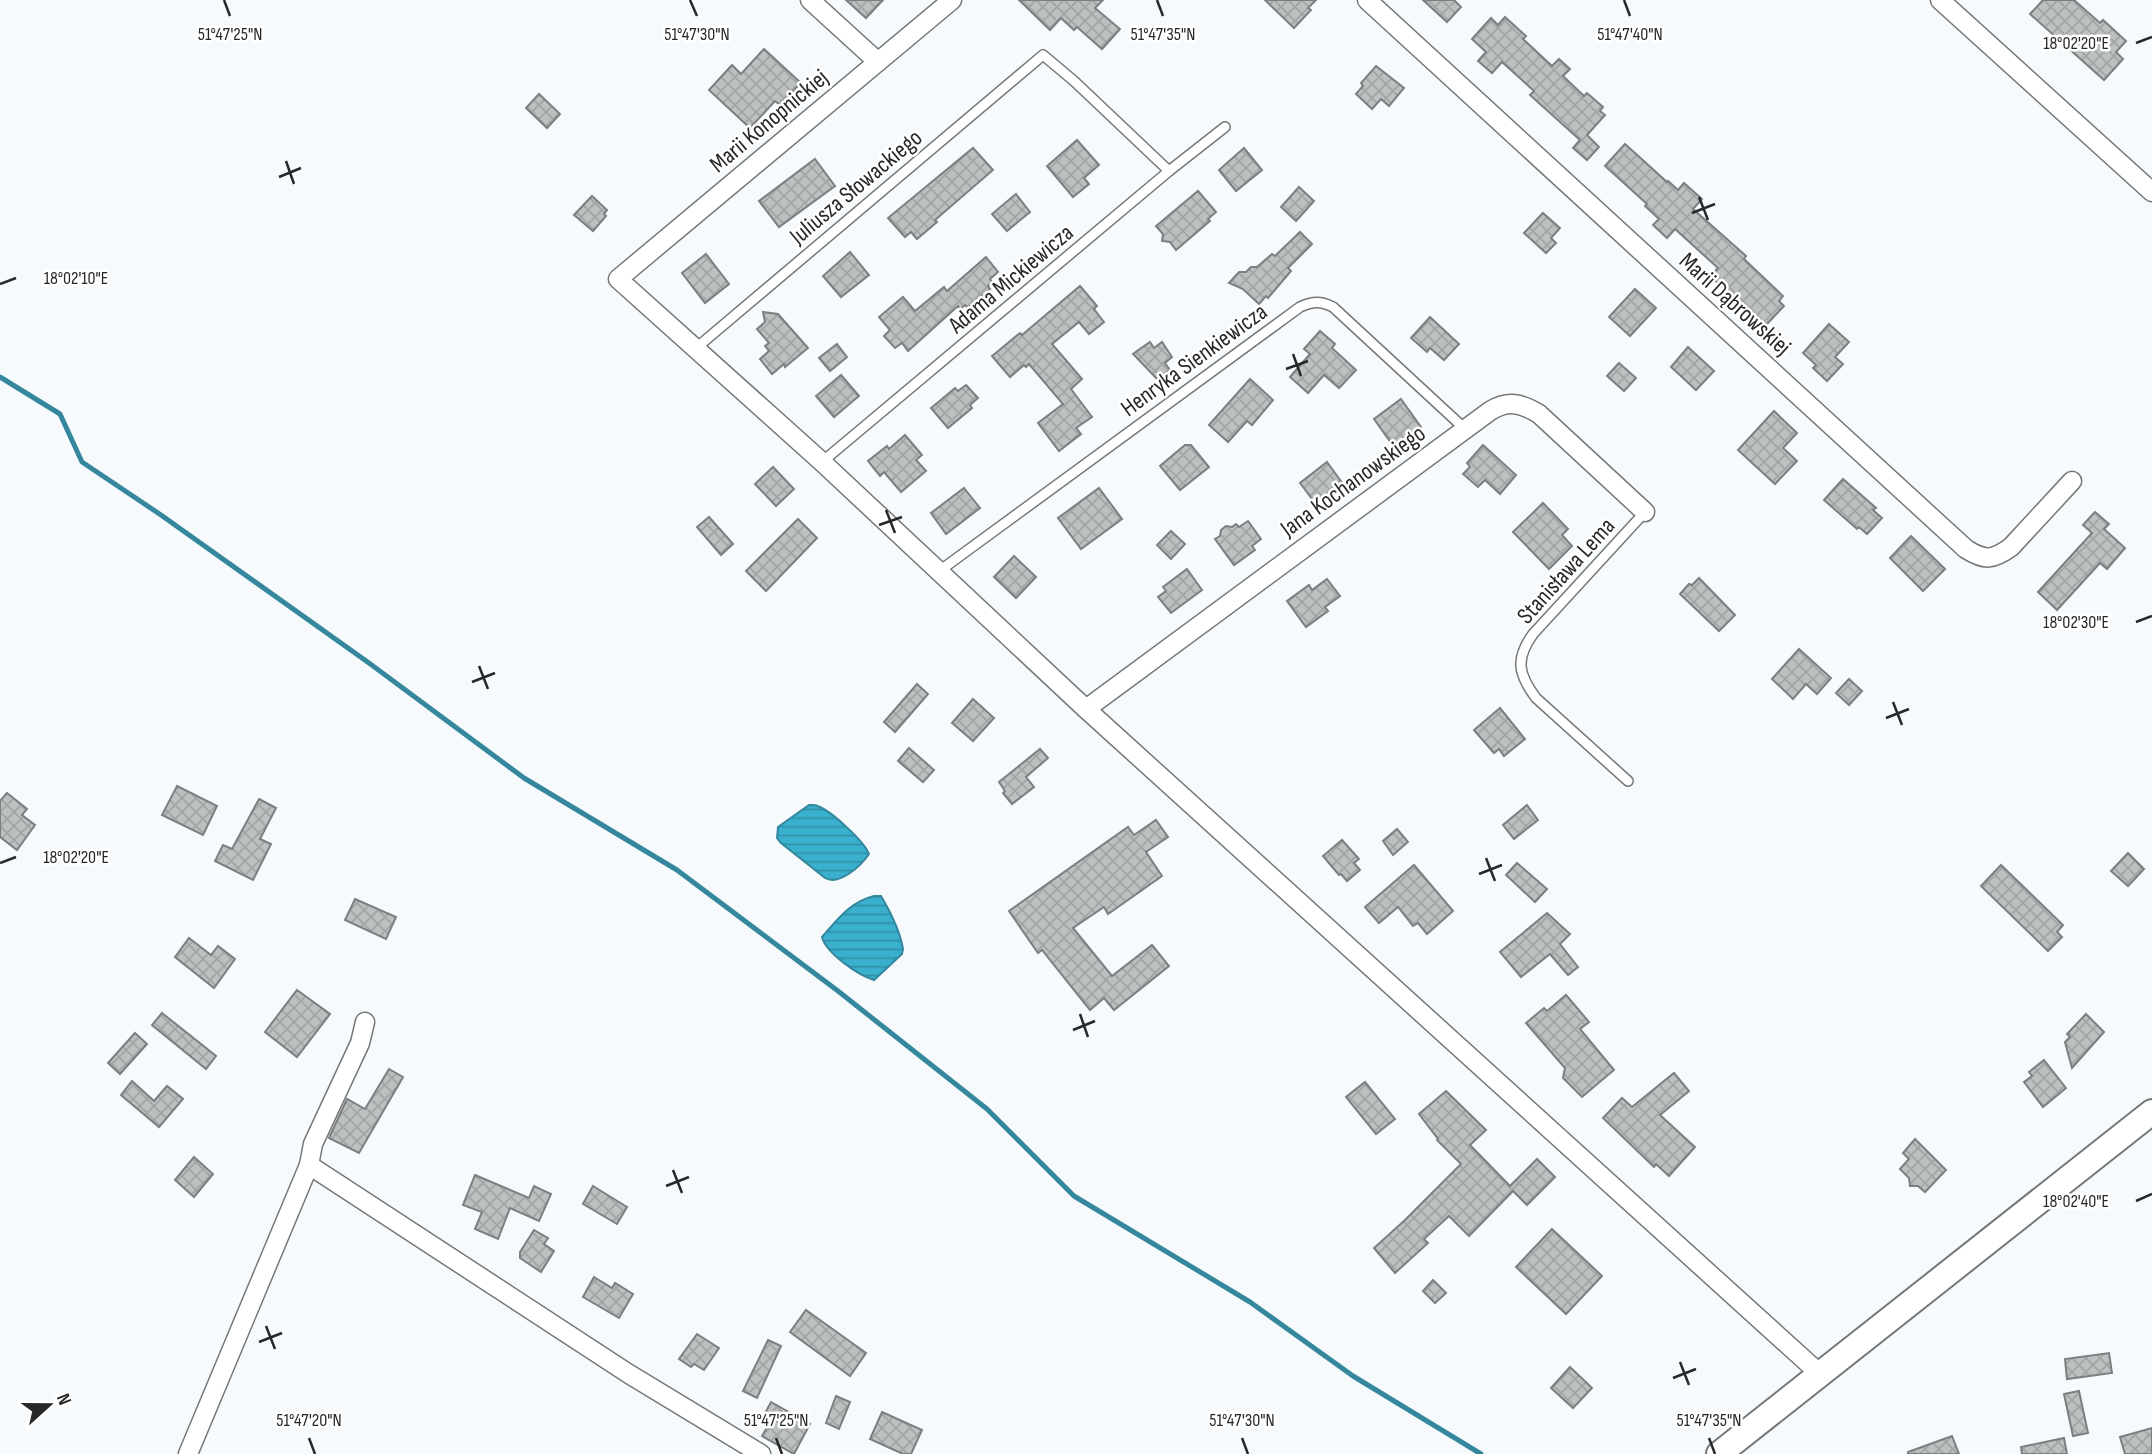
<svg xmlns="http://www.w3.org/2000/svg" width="2152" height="1454" font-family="'Sofia Sans Condensed',sans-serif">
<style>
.water{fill:url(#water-rules);stroke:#34879c;stroke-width:2}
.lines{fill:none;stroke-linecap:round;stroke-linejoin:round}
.stream{stroke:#34879c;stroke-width:5}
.building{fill:url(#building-cross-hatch);stroke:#7c7f80;stroke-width:2}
.lane-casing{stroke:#757879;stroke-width:12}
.street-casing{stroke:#757879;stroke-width:21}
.secondary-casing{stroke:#757879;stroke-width:28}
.lane{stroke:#fff;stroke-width:9}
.street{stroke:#fff;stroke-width:18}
.secondary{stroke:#fff;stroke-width:24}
.ticks{fill:none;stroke:#272829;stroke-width:2.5}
.labels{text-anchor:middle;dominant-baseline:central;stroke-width:5;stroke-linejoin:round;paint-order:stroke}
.street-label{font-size:24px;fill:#272829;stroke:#fff}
.ticks-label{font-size:18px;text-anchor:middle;fill:#272829;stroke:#fff;stroke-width:5;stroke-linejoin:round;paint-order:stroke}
</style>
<defs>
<pattern id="water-rules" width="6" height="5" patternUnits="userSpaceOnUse" patternTransform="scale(1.75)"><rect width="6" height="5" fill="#39b0ce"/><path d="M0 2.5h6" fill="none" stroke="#308fa7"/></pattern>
<pattern id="building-cross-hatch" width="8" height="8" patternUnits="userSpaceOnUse" patternTransform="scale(1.75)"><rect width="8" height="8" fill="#bdc0c1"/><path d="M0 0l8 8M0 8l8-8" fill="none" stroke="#a2a5a6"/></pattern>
</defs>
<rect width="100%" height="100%" fill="#f7fafc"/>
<!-- water -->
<g class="water">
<path d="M 809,805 C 814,805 815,804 820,807 C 833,813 864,841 869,854 C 861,866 839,886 825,878 L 781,843 L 777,838 L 778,827 Z"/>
<path d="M 874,896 L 881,896 C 891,913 900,930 903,949 L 902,954 L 874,980 C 858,975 826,953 822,937 C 838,919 850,902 874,896 Z"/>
</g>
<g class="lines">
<!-- stream -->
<polyline class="stream" points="0,377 60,414 82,462 161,515 369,663 524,778 677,870 838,991 987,1109 1074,1196 1250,1302 1353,1376 1481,1454"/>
</g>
<!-- building -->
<g class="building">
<polygon points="846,0 883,0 866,18"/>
<polygon points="1019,0 1103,0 1095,8 1120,29 1102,49 1077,27 1074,30 1061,18 1050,30"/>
<polygon points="1265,0 1316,0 1308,8 1311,10 1294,28"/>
<polygon points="1423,0 1454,0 1461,7 1447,22"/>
<polygon points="2043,0 2074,0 2100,23 2103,20 2126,41 2116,52 2123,59 2104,80 2030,14"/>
<polygon points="1505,17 1526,36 1523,39 1552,66 1559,59 1570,69 1563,76 1584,96 1587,93 1603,107 1600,111 1605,115 1587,135 1599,147 1587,160 1573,148 1580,140 1530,95 1534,91 1502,62 1492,73 1478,61 1486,52 1472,39 1491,18 1498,25"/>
<polygon points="764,49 801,83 780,105 775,101 750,128 709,90 732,65 741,74"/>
<polygon points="1376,66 1404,88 1389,106 1381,99 1372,109 1356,94 1363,86 1361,83"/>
<polygon points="539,94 560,114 547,128 526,108"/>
<polygon points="1077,140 1099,165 1084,178 1089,184 1073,197 1047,166"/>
<polygon points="1625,144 1667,182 1668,181 1678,190 1684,183 1702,199 1693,209 1746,256 1744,259 1783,296 1779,301 1784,306 1764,327 1710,276 1718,268 1675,229 1667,238 1653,225 1659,219 1645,206 1647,204 1605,166"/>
<polygon points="973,148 993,170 935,220 937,222 917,239 911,232 905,237 888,218"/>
<polygon points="1244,148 1262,170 1236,191 1219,170"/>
<polygon points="815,159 835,186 779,227 759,201"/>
<polygon points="1299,187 1314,201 1296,221 1281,207"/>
<polygon points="1198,191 1216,212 1208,219 1210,221 1176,250 1170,242 1162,241 1163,234 1156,226"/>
<polygon points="1016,194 1030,212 1007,231 992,214"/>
<polygon points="592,196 607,210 604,214 606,216 593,231 574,215"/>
<polygon points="1543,213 1560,228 1551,238 1556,243 1546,253 1524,233"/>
<polygon points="1300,232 1312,244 1288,268 1291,271 1268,298 1266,296 1259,304 1243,289 1229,283 1239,272 1246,272 1251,267 1257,267 1272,254 1275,256"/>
<polygon points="850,252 869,275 841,297 823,276"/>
<polygon points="706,254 729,284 705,303 682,273"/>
<polygon points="986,257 998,272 990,279 992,282 988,286 990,289 968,308 965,305 960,309 958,306 908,351 902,343 895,348 884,336 890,330 879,317 903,297 915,311 944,287 947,291"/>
<polygon points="1080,286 1097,306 1094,309 1104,322 1089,334 1079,322 1052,344 1082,379 1071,389 1092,417 1076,428 1081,434 1059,451 1038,423 1063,404 1029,364 1026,367 1024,365 1010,377 992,356 1020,333 1022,335"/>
<polygon points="1635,289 1656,308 1630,336 1609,317"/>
<polygon points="763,312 778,314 808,348 785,367 784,364 772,374 760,359 769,351 765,346 769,343 757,329 765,322"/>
<polygon points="1430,317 1459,344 1444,360 1430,348 1427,352 1411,338"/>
<polygon points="1829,324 1849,342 1835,357 1843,364 1827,381 1813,368 1816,365 1803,353"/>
<polygon points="1320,331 1335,344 1332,348 1356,370 1339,388 1324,375 1308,393 1290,377 1310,354 1304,349"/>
<polygon points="1150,342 1154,348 1162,342 1172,357 1165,363 1170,370 1157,379 1133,354"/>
<polygon points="837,344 847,357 830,371 819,358"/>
<polygon points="1688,347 1714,371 1696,390 1671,367"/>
<polygon points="1619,363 1636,378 1624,391 1607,376"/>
<polygon points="841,375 859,396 834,417 816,396"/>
<polygon points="1250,379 1273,400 1252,425 1247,421 1228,442 1209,425"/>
<polygon points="966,385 978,398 970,405 972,408 948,428 931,408 955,388 958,391"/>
<polygon points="1401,399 1421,427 1394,447 1374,419"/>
<polygon points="1774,411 1797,433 1783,448 1797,461 1775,484 1738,450"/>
<polygon points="905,435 922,455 916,460 926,471 901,492 884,472 880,476 868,461 887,446 889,449"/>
<polygon points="1185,445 1191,445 1209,467 1180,490 1160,466"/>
<polygon points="1483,445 1516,475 1500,494 1485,480 1478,487 1463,474 1470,467 1467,463"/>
<polygon points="1327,462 1343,484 1316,504 1300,483"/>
<polygon points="773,467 794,489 776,506 755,484"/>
<polygon points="1843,479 1876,508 1873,510 1882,518 1867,534 1859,527 1857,529 1824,500"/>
<polygon points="964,488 980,508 946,534 931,513"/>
<polygon points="1099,488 1122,519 1081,549 1058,518"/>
<polygon points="1543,503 1568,529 1562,535 1572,546 1549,569 1513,532"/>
<polygon points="2095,512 2109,524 2104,529 2125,548 2107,569 2100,563 2057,610 2038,592 2092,533 2083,525"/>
<polygon points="709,517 733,544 721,555 697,527"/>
<polygon points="798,519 817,538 766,591 746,571"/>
<polygon points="1248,521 1261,539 1252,546 1255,550 1234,565 1215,539 1220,536 1221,530 1226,526 1232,527 1236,524 1239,527"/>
<polygon points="1171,531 1185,544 1171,559 1157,545"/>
<polygon points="1911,536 1945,569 1923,591 1890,558"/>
<polygon points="1014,556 1036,577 1016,598 994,577"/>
<polygon points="1187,569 1202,590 1171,613 1158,597 1166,591 1163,587"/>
<polygon points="1699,578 1735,615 1719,631 1680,594 1689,584 1692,585"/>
<polygon points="1327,579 1340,596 1325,607 1328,611 1306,627 1287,601 1309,585 1312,590"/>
<polygon points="1799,649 1831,678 1817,694 1806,684 1793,699 1772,679"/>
<polygon points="1849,679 1862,691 1849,705 1836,693"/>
<polygon points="917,684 928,694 895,732 884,722"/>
<polygon points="973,699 994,718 973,741 952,723"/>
<polygon points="1500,708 1525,739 1504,756 1499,749 1494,753 1474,730"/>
<polygon points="909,748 934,770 923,782 898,761"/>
<polygon points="1040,749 1048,758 1026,777 1034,787 1012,804 1003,793 1005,791 999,782"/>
<polygon points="177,786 217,806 203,835 162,815"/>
<polygon points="7,793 27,809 22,815 35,825 17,850 0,837 0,801"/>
<polygon points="259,799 276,808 260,839 271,844 253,880 215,861 223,845 232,849"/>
<polygon points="1527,805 1538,820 1514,839 1503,825"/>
<polygon points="1156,820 1168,837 1146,852 1162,876 1108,914 1104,907 1073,928 1112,976 1152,945 1169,966 1114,1010 1104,998 1090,1010 1042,950 1038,953 1009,911 1128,827 1134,835"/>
<polygon points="1397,829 1408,842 1393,855 1383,841"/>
<polygon points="1342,840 1359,859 1354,863 1360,870 1347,881 1341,874 1339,875 1323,856"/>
<polygon points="2128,853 2144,869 2128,886 2111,871"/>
<polygon points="1517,863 1547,889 1535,902 1506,875"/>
<polygon points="1414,865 1453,911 1427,934 1418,923 1413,926 1398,907 1379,923 1365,907"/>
<polygon points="2001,865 2063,925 2057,932 2062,937 2048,951 1981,886"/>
<polygon points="355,899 396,917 386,939 345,920"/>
<polygon points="1547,913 1570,934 1560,944 1578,967 1568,975 1550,954 1521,977 1500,952"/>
<polygon points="189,938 211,955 218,946 235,959 214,988 175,957"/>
<polygon points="297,990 330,1014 297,1057 265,1032"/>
<polygon points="1566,995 1589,1022 1580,1029 1614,1070 1582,1097 1563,1078 1565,1068 1526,1023 1544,1008 1547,1011"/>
<polygon points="162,1013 216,1056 206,1069 152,1025"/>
<polygon points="2086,1014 2104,1032 2072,1068 2065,1042 2070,1037 2067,1034"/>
<polygon points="135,1033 147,1044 120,1074 108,1063"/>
<polygon points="2044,1060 2066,1088 2043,1107 2024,1082 2032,1076 2029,1072"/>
<polygon points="389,1069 403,1077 359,1153 329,1138 347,1099 365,1109"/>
<polygon points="1674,1073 1689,1091 1660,1115 1695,1147 1669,1176 1656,1164 1654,1167 1603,1118 1622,1098 1632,1107"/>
<polygon points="132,1081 154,1101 167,1086 183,1099 159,1127 121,1095"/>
<polygon points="1365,1082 1395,1119 1376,1134 1346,1097"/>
<polygon points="1446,1091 1486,1130 1470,1145 1510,1186 1537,1159 1555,1177 1527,1205 1513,1191 1469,1236 1449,1216 1424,1239 1428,1243 1395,1273 1374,1248 1405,1220 1461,1164 1437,1140 1438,1139 1419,1114"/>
<polygon points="1915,1139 1946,1170 1925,1192 1918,1186 1910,1186 1909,1178 1900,1169 1909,1159 1903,1153"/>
<polygon points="194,1157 213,1174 194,1197 175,1180"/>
<polygon points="475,1175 529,1198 534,1186 551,1194 539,1221 510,1208 498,1239 475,1229 482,1212 463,1205"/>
<polygon points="593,1186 627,1207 617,1224 583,1204"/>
<polygon points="1552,1229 1602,1276 1566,1314 1516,1267"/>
<polygon points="534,1230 548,1238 544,1244 554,1251 541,1272 520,1258 520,1252"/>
<polygon points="594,1277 612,1288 615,1283 633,1294 619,1318 583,1297"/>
<polygon points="1433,1280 1446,1293 1435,1303 1423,1291"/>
<polygon points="806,1310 866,1353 850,1376 790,1332"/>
<polygon points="697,1334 719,1348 704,1370 694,1364 691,1367 679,1359"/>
<polygon points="768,1340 781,1346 757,1398 743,1391"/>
<polygon points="2109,1353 2112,1373 2067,1379 2065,1359"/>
<polygon points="1570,1367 1592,1388 1573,1408 1551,1388"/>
<polygon points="2079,1391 2088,1433 2073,1436 2064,1394"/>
<polygon points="836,1396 850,1402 839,1429 826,1423"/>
<polygon points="771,1402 810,1424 794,1454 762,1436 772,1419 764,1415"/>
<polygon points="882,1412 922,1430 911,1454 903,1454 870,1439"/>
<polygon points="2152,1428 2152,1454 2125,1454 2120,1437"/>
<polygon points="1952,1436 1959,1454 1908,1454 1908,1452"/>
<polygon points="2064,1438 2067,1454 2022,1454 2021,1447"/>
</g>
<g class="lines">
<defs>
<g id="lane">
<polyline points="695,349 1043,55 1074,81 1169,171"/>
<polyline points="822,462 1169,171 1225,127"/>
<path d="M 938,572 L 1300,307 C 1313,301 1321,301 1333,307 L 1465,429"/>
<path d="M 1628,781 L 1536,698 C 1518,674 1515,659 1533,634 L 1645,512"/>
</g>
<g id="street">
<polyline points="810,0 878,62"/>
<polyline points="952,0 618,279 822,462 1086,709 1820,1374"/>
<path d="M 1367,0 L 1966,549 C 1985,561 1993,560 2011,547 L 2072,481"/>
<polyline points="1940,0 2152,192"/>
<path d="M 1086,709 L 1490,411 C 1508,400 1521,403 1539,414 L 1645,512"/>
<polyline points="309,1165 313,1144 360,1043 365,1022"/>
<polyline points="188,1454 309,1165 629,1374 761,1454"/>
</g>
<polyline id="secondary" points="1719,1454 2152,1112"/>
</defs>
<!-- lane casing -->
<use href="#lane" class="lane-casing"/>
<!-- street casing -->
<use href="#street" class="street-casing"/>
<!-- secondary casing -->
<use href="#secondary" class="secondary-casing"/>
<!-- lane -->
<use href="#lane" class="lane"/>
<!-- street -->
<use href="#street" class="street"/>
<!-- secondary -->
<use href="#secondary" class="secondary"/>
</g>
<!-- ticks -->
<path class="ticks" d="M 224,0 L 230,16M 690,0 L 697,16M 1157,0 L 1163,16M 1624,0 L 1630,16M 2136,43 L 2152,37M 286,161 L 294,184M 279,177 L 301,168M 1699,197 L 1708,220M 1692,213 L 1715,204M 0,284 L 16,278M 1293,354 L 1301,376M 1286,369 L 1308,361M 886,510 L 895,533M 879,525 L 902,517M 2136,622 L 2152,616M 479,666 L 488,689M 472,682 L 495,673M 1893,702 L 1902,725M 1886,718 L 1909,709M 1486,858 L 1495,881M 0,863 L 16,857M 1479,874 L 1502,865M 1080,1014 L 1088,1037M 1073,1030 L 1095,1021M 673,1170 L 682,1193M 666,1186 L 689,1177M 2136,1201 L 2152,1194M 266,1326 L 275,1349M 259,1342 L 282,1333M 1680,1362 L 1689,1385M 1673,1378 L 1696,1369M 309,1438 L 315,1454M 776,1438 L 782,1454M 1242,1438 L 1248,1454M 1709,1438 L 1715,1454"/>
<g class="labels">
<!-- street labels -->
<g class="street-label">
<text transform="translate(769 121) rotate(-40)">Marii Konopnickiej</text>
<text transform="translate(856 187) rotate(-40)">Juliusza Słowackiego</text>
<text transform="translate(1011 279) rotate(-40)">Adama Mickiewicza</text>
<text transform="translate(1735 304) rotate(42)">Marii Dąbrowskiej</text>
<text transform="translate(1194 360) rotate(-36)">Henryka Sienkiewicza</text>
<text transform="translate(1353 481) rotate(-36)">Jana Kochanowskiego</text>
<text transform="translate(1566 571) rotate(-48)">Stanisława Lema</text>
</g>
</g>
<g class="ticks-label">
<text x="230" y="40">51°47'25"N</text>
<text x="697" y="40">51°47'30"N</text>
<text x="1163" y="40">51°47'35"N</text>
<text x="1630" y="40">51°47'40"N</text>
<text x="2076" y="49">18°02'20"E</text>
<text x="76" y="284">18°02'10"E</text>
<text x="2076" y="628">18°02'30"E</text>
<text x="76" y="863">18°02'20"E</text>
<text x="2076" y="1207">18°02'40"E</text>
<text x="309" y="1426">51°47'20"N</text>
<text x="776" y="1426">51°47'25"N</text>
<text x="1242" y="1426">51°47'30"N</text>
<text x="1709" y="1426">51°47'35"N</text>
</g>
<!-- north arrow -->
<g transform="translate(49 1405) rotate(69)" stroke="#ffffff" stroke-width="5" paint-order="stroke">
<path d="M0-5L12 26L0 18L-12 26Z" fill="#272829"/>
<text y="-10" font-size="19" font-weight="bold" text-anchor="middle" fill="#272829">N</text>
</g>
</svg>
